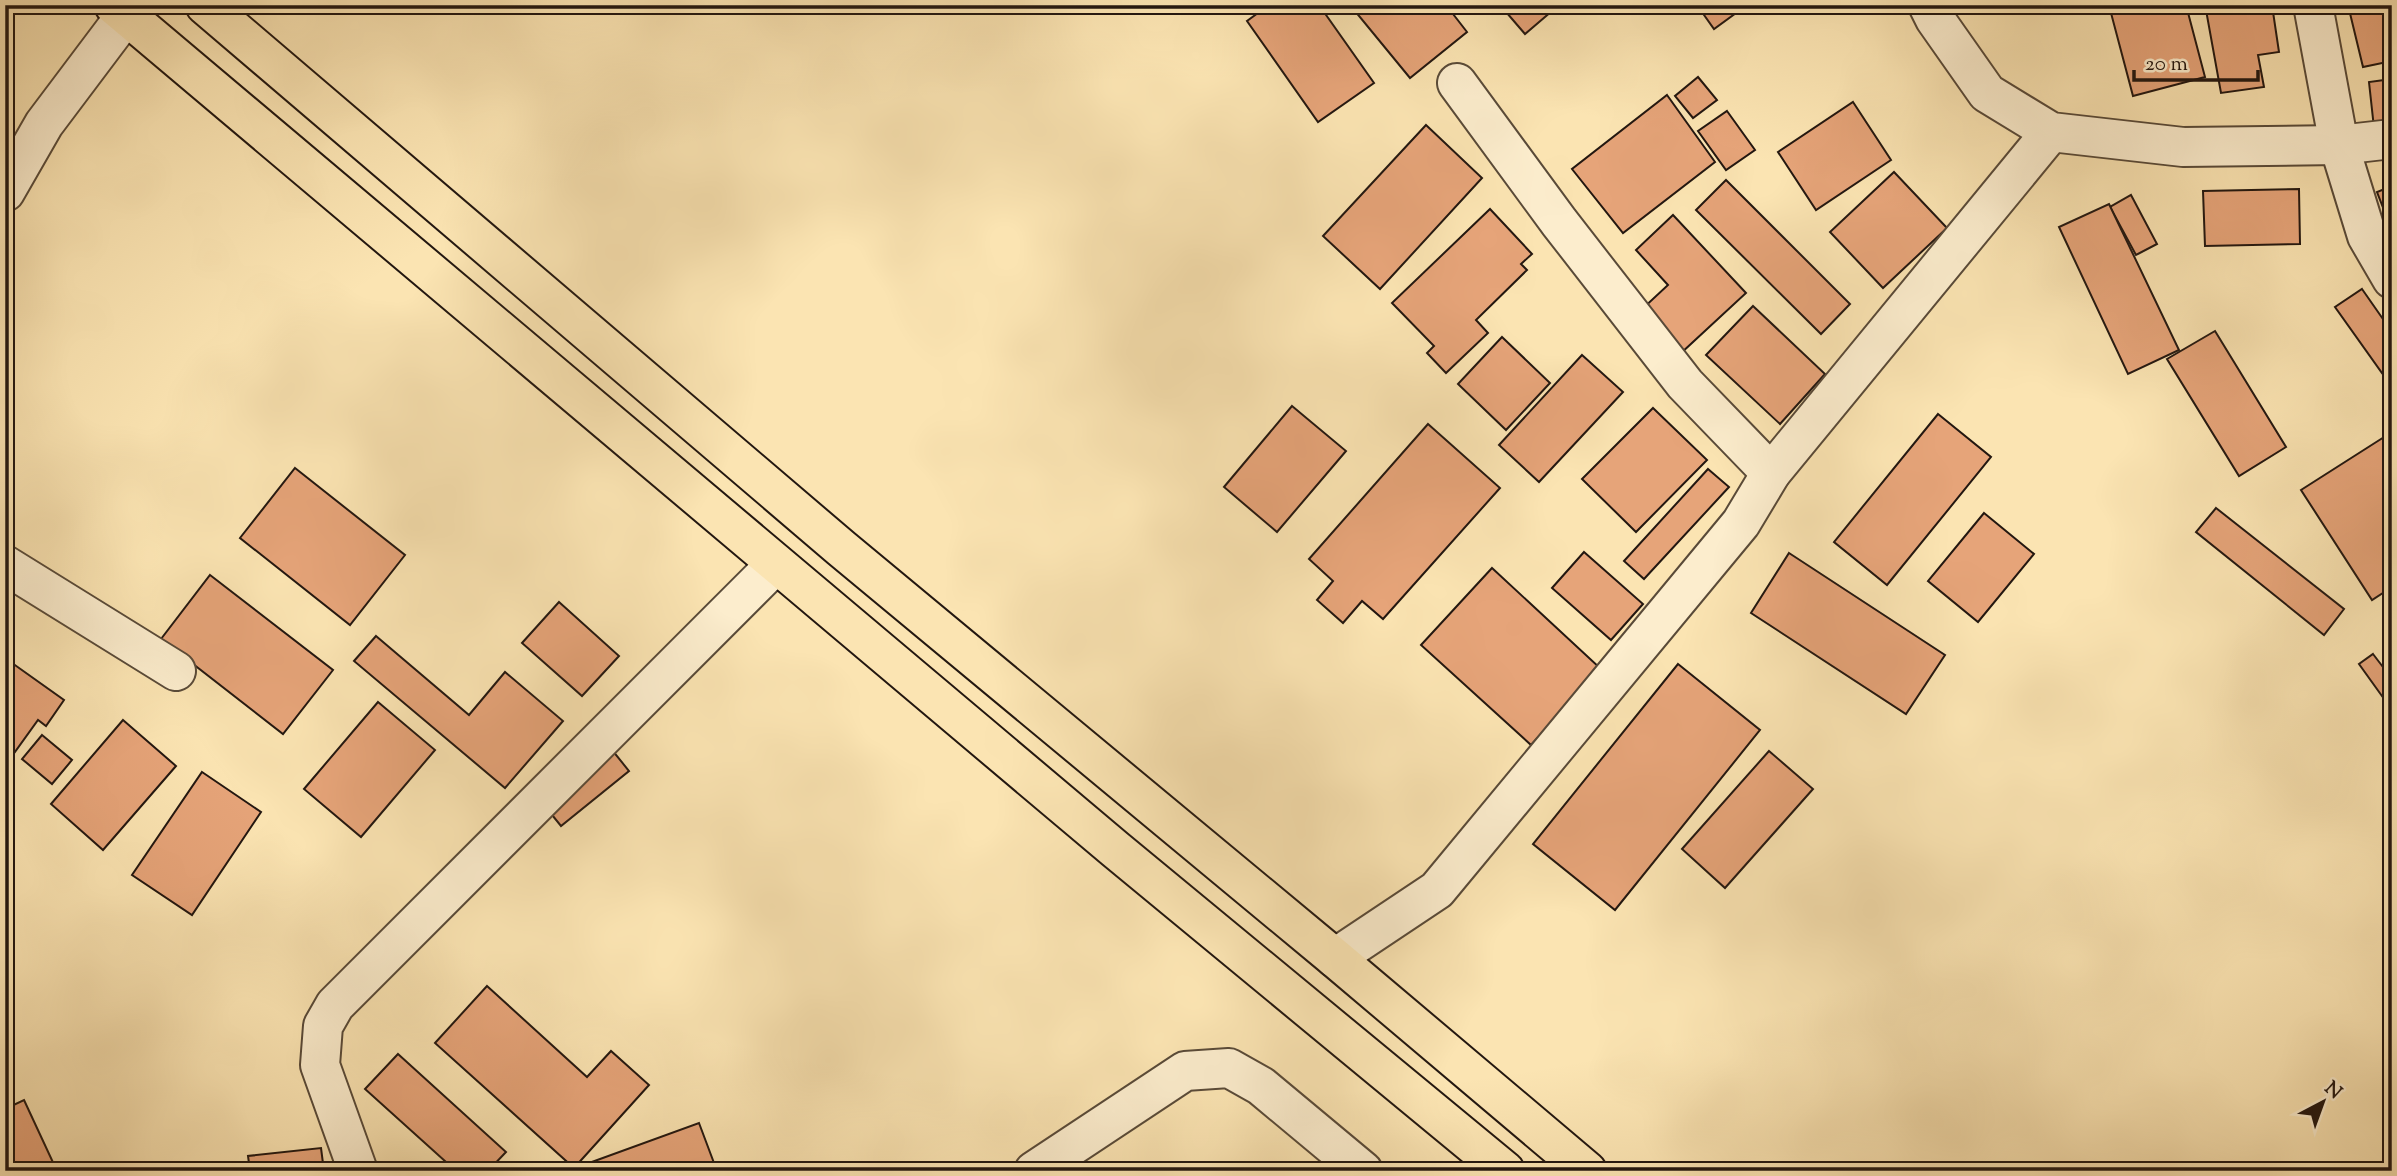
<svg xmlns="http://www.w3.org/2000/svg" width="2397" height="1176" font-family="'Sorts Mill Goudy',serif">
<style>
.building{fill:#e6a479;stroke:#231710;stroke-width:2}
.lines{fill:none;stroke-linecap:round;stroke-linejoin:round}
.street-casing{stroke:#594a38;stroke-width:42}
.highway-casing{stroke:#231710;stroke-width:42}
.street{stroke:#fcedcd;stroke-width:38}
.highway{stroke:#fbe4b2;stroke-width:38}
</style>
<rect width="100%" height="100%" fill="#fbe4b2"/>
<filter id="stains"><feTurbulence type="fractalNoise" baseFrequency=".00286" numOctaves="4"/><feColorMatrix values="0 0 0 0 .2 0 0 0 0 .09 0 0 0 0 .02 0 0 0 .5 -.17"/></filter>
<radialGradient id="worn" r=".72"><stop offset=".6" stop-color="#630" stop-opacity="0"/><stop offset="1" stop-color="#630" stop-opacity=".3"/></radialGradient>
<!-- building -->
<g class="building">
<polygon points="1269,5 1319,5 1374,83 1318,122 1247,21"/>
<polygon points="1350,5 1446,5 1467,32 1410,78"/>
<polygon points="1500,5 1559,5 1525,34"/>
<polygon points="1697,5 1747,5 1714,29"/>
<polygon points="2141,5 2186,5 2205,77 2133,96 2111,13"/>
<polygon points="2232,5 2272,5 2279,52 2258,55 2264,87 2221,93 2206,10"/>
<polygon points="2348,5 2392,5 2392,61 2363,67"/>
<polygon points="1698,77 1717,100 1693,118 1675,96"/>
<polygon points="2392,79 2392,126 2374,128 2369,82"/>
<polygon points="1667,95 1715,162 1623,233 1572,169"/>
<polygon points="1853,102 1891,160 1816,210 1778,152"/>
<polygon points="1727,111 1755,150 1726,170 1698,131"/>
<polygon points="1426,125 1482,178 1380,289 1323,236"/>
<polygon points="1894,172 1947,228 1883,288 1830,232"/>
<polygon points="1726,180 1850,304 1821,334 1696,210"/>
<polygon points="2392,186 2392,222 2389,223 2377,192"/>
<polygon points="2299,189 2300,244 2205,246 2203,191"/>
<polygon points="2131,195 2157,244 2136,255 2110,207"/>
<polygon points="2109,204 2179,350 2128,374 2059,227"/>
<polygon points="1490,209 1532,254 1521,264 1527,270 1476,320 1488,333 1446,373 1427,353 1434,346 1392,303"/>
<polygon points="1673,215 1746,293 1680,354 1640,311 1668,285 1636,250"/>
<polygon points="2362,289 2392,332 2392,366 2382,373 2335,307"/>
<polygon points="1753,306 1825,374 1780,424 1706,355"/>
<polygon points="2215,331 2286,447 2239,476 2167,359"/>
<polygon points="1502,337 1550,383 1506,430 1458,384"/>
<polygon points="1582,355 1623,392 1539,482 1499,445"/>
<polygon points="1292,406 1346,451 1277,532 1224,487"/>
<polygon points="1653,408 1707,460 1636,532 1582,479"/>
<polygon points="1938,414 1991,457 1887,585 1834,542"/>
<polygon points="1428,424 1500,488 1383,619 1362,601 1343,623 1317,600 1333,581 1309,559"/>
<polygon points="2392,432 2392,587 2372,600 2301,490"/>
<polygon points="295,468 405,555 350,625 240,538"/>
<polygon points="1708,469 1729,487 1644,579 1624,561"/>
<polygon points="2216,508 2344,609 2324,635 2196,532"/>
<polygon points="1984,513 2034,554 1978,622 1928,581"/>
<polygon points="1584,552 1643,604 1611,640 1552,588"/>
<polygon points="1789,553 1945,655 1906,714 1751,613"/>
<polygon points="1492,568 1601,669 1531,745 1421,645"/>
<polygon points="210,575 333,670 283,734 161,639"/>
<polygon points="559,602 619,656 582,696 522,643"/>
<polygon points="376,636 469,715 505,672 563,721 505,788 354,661"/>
<polygon points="2373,654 2386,671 2392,667 2392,710 2359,664"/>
<polygon points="5,658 64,700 46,726 38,720 12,756 5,751"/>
<polygon points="1678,664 1760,730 1615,910 1533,844"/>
<polygon points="378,702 435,750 361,837 304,789"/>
<polygon points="123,720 176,766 103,850 51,804"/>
<polygon points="42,735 72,760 52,784 22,759"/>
<polygon points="600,735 629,771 561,826 531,789"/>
<polygon points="1769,751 1813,789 1725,888 1682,849"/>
<polygon points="202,772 261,812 192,915 132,875"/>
<polygon points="487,986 587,1077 611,1051 649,1085 574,1168 435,1043"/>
<polygon points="398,1054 506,1152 488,1171 456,1171 365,1089"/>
<polygon points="24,1100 57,1171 5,1171 5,1109"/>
<polygon points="699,1123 717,1171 567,1171"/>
<polygon points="321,1148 324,1171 250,1171 248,1156"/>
</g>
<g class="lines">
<defs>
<g id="street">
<polyline points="1928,5 1935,19 1987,93 2051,132 2183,147 2339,145 2392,139"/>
<polyline points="2313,5 2339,145 2367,236 2392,279"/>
<polyline points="1457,83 1559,222 1685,384 1771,473"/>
<polyline points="5,192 44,124 126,15"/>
<polyline points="5,565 176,671"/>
<polyline points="1335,958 1437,890 1741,523 1771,473 2051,132"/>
<polyline points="358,1171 320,1065 323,1026 335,1005 776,564"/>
<polyline points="1034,1171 1185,1071 1229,1068 1261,1086 1363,1171"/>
</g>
<g id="highway">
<polyline points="114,5 1115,849 1505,1171"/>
<polyline points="205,5 841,548 1335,958 1587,1171"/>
</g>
</defs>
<!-- street casing -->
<use href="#street" class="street-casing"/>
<!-- highway casing -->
<use href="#highway" class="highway-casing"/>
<!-- street -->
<use href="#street" class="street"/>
<!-- highway -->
<use href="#highway" class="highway"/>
</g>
<!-- margin -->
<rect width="2397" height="1176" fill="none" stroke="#fbe4b2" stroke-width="28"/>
<rect x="7" y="7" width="2383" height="1162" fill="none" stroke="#231710" stroke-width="3.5"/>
<rect x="14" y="14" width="2369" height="1148" fill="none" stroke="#231710" stroke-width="2"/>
<!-- north arrow -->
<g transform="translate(2323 1102) rotate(41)" stroke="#fcedcd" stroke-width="5" paint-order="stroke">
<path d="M0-5L12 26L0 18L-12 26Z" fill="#231710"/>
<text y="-10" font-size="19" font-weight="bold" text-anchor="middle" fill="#231710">N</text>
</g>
<!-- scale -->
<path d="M2134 70v10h124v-10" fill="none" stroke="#231710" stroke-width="3.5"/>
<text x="2145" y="70" font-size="21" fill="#231710" stroke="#fcedcd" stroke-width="5" paint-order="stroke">20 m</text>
<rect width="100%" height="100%" filter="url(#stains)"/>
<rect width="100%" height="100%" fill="url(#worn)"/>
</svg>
